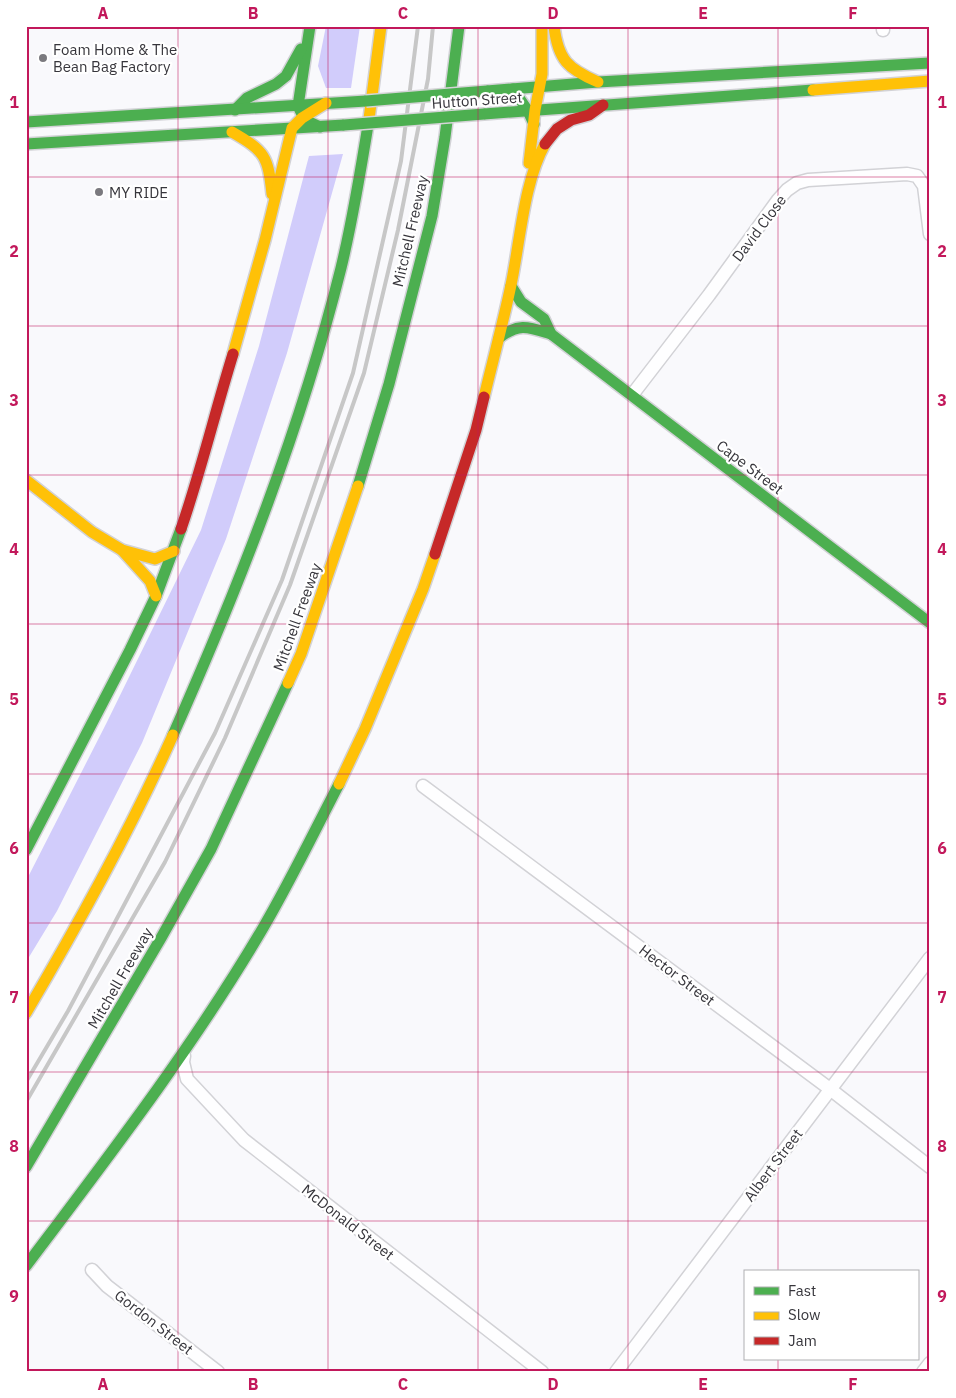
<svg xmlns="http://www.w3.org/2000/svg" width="956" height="1398" font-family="'IBM Plex Sans',sans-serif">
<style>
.forest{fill:#d1ccfb}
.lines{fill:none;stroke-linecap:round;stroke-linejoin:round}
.street-casing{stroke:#d2d2d6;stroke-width:15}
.fast-casing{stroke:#d2d2d6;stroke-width:14}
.slow-casing{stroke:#d2d2d6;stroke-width:14}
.jam-casing{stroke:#d2d2d6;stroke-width:14}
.street{stroke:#fefeff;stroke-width:12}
.fast{stroke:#4caf50;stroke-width:11}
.slow{stroke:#ffc107;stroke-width:11}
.jam{stroke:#c62828;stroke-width:11}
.rail{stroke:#c7c7c7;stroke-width:4}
.fast-bridge-casing{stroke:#d5d4d7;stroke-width:14;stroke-linecap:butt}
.fast-bridge{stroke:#4caf50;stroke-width:11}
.grid{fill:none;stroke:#c2185b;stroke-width:1;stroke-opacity:0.55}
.poi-dot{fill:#7b7a7f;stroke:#fff;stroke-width:2}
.labels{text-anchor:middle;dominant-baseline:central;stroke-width:4.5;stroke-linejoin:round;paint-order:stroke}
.poi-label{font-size:15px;fill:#37363c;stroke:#fff;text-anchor:start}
.street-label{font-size:15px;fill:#37363c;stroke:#fff}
.neatline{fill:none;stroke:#c2185b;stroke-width:2}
.grid-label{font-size:16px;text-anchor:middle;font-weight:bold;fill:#c2185b}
</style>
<rect width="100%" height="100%" fill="#f9f9fc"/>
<!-- forest -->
<g class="forest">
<polygon points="326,26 360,26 351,88 326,88 318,66"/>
<polygon points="343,154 287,353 226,539 142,743 57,911 26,962 26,881 106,724 201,530 259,346 309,156"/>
</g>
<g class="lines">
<defs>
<g id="street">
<polyline points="883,26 883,30"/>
<polyline points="632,395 709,295 778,200 787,190 797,183 808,180 907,174 917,176 924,186 930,234"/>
<polyline points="423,786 830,1089 930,1167"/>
<polyline points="184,1056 183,1062 187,1079 244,1140 542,1372"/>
<polyline points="92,1270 107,1286 218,1372"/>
<polyline points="616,1372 930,958"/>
<polyline points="923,1372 930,1363"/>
</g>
<g id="fast">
<polyline points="310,26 298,106 305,120 320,127"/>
<polyline points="513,89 528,111 534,124"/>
<polyline points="487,91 598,82 930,63"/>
<polyline points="235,110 247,98 276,84 286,76 301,49"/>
<polyline points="484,114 813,90"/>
<polyline points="26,122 366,101"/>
<polyline points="26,144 344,125"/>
<polyline points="511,286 521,302 544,319 551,334"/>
<path d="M 499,338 C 519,322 529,327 551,334 L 930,623"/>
<polyline points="358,486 389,384 432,216 445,137 459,26"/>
<path d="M 173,735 C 240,584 301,428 341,268 C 353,219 361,169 369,119"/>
<polyline points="26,850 130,650 156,596 181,529"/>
<polyline points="26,1167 161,938 211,849 288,683"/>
<path d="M 26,1266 C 109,1156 193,1047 263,928 C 290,882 314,832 339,784"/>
</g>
<g id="slow">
<path d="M 554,26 C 558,60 568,69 598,82"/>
<polyline points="813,90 930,81"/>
<polyline points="369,119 381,26"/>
<path d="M 232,132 C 265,151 268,156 272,194"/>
<polyline points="529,163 535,110 542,74 542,26"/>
<polyline points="233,354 265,240 292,128 302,118 326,103"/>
<path d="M 484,397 C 493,360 503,323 511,285 C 520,242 524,181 545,144"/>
<polyline points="26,480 92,532 122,550 155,559 174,551"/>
<polyline points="122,550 150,581 156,596"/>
<polyline points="288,683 301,654 358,486"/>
<polyline points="339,784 365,729 423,589 435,554"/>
<path d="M 26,1013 C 79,923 130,831 173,735"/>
</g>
<g id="jam">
<polyline points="545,144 557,129 571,120 589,115 603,105"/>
<path d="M 181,529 C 201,471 215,412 233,354"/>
<polyline points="435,554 476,430 484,397"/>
</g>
</defs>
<!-- street casing -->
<use href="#street" class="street-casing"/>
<!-- fast casing -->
<use href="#fast" class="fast-casing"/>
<!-- slow casing -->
<use href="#slow" class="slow-casing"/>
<!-- jam casing -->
<use href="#jam" class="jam-casing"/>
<!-- street -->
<use href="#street" class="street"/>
<!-- fast -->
<use href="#fast" class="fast"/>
<!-- slow -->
<use href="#slow" class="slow"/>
<!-- jam -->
<use href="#jam" class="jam"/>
<!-- rail -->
<g class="rail">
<polyline points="26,1082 68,1011 215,733 282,580 353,373 401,161 418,26"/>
<polyline points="26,1102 165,862 225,738 290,585 364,373 398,230 428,79 433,26"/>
</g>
<defs>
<g id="fast-bridge">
<polyline points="366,101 487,91"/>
<polyline points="344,125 484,114"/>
</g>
</defs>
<!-- fast-bridge casing -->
<use href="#fast-bridge" class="fast-bridge-casing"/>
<!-- fast-bridge -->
<use href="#fast-bridge" class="fast-bridge"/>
</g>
<!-- grid -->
<path class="grid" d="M 178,26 L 178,1372M 328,26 L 328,1372M 478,26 L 478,1372M 628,26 L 628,1372M 778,26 L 778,1272M 26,177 L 930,177M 26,326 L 930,326M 26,475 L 930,475M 26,624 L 930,624M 26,774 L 930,774M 26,923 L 930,923M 26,1072 L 930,1072M 26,1221 L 930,1221M 778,1359 L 778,1372"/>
<!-- markers -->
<g class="poi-dot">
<circle cx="43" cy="58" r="5"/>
<circle cx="99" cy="192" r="5"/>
</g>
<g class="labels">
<!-- poi labels -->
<g class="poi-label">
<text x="53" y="49">Foam Home &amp; The<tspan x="53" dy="17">Bean Bag Factory</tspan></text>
<text x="109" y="192">MY RIDE</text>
</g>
<!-- street labels -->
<g class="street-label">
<text transform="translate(477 100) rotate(-4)">Hutton Street</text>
<text transform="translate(759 228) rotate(-53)">David Close</text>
<text transform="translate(410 231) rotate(-77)">Mitchell Freeway</text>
<text transform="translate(750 467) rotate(37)">Cape Street</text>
<text transform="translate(297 617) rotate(-70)">Mitchell Freeway</text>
<text transform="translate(677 975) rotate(37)">Hector Street</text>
<text transform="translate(120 978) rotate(-60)">Mitchell Freeway</text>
<text transform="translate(773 1165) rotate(-53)">Albert Street</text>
<text transform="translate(348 1222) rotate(38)">McDonald Street</text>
<text transform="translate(154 1322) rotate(38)">Gordon Street</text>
</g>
</g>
<!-- border -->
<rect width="956" height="1398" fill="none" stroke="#ffffff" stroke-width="55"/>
<!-- legend -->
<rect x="744" y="1270" width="175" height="90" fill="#ffffff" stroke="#afafb1"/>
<rect x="754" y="1287" width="25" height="8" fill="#4caf50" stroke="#afafb1"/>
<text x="788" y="1296" font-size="15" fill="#37363c">Fast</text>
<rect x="754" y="1312" width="25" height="8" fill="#ffc107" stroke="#afafb1"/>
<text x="788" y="1320" font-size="15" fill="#37363c">Slow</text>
<rect x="754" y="1337" width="25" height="8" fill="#c62828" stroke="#afafb1"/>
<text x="788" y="1346" font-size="15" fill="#37363c">Jam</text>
<rect x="28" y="28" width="900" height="1342" class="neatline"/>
<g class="grid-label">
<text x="103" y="19">A</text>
<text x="253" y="19">B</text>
<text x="403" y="19">C</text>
<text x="553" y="19">D</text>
<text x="703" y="19">E</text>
<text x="853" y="19">F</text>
<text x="14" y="108">1</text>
<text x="942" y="108">1</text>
<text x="14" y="257">2</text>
<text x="942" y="257">2</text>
<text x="14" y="406">3</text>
<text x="942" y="406">3</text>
<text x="14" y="555">4</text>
<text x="942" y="555">4</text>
<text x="14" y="705">5</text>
<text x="942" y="705">5</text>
<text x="14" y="854">6</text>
<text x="942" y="854">6</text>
<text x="14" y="1003">7</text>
<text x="942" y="1003">7</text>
<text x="14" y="1152">8</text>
<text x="942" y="1152">8</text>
<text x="14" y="1302">9</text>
<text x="942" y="1302">9</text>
<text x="103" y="1390">A</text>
<text x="253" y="1390">B</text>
<text x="403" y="1390">C</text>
<text x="553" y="1390">D</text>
<text x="703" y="1390">E</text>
<text x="853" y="1390">F</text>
</g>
</svg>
